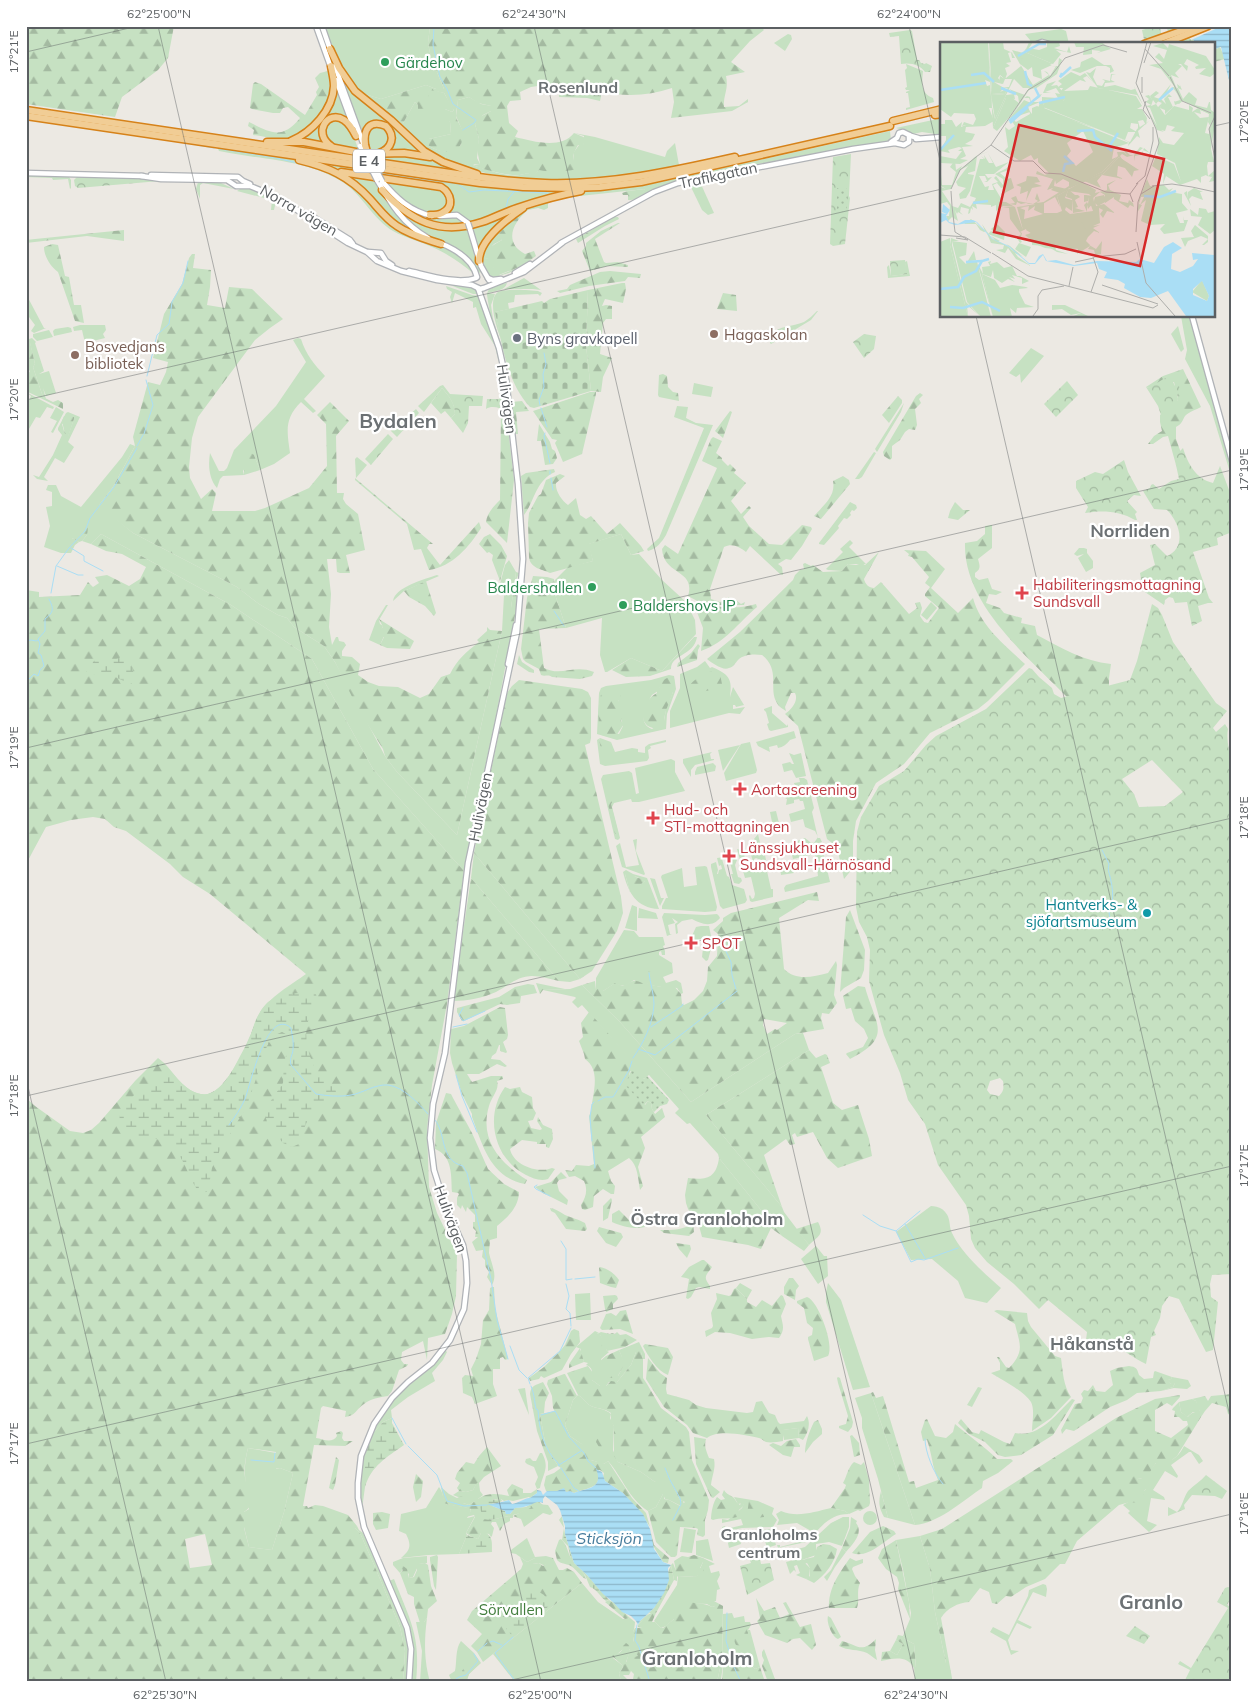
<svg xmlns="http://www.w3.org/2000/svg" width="1258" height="1708" font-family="Mulish,sans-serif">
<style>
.grass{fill:#c6e1c2;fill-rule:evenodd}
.forest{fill:url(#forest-firs);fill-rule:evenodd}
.wetland{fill:url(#wetland-marsh)}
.cemetery{fill:url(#cemetery-stones)}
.park{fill:url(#park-crowns);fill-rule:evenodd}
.garden{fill:url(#garden-dots)}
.water{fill:url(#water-rules)}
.pier{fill:#ece9e3}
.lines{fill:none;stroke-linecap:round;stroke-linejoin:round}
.stream{stroke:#aadef5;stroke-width:1}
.secondary-casing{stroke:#b0b3b7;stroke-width:7}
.highway-casing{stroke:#d68219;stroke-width:9}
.secondary{stroke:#fff;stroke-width:4.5}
.highway{stroke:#f1cd95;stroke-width:6}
.secondary-bridge-casing{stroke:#b0b3b7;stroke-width:7;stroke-linecap:butt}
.highway-bridge-casing{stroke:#d68219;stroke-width:9;stroke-linecap:butt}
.secondary-bridge{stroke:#fff;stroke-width:4.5}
.highway-bridge{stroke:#f1cd95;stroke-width:6}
.ticks{fill:none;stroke:#5b5f62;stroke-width:1;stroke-opacity:0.45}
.leisure-dot{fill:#2e9e5b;stroke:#fff;stroke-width:2}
.education-dot{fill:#8d6e63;stroke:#fff;stroke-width:2}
.worship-dot{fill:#6b7280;stroke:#fff;stroke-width:2}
.health-dot{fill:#e0444e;stroke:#fff;stroke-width:2}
.culture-dot{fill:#0f9aa8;stroke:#fff;stroke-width:2}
.labels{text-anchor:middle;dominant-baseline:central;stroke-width:4.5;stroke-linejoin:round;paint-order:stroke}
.shield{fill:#fff;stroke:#8c8f91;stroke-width:1}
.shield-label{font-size:14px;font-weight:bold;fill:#5b5f62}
.leisure-label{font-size:15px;fill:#27864d;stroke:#fff;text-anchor:start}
.street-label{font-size:15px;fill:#5b5f62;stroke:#fff}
.education-label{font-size:15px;fill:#785e54;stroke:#fff;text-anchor:start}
.worship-label{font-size:15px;fill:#5b616d;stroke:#fff;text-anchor:start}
.health-label{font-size:15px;fill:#be3a42;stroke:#fff;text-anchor:start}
.culture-label{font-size:15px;fill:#0d838f;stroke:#fff;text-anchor:end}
.park-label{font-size:15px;fill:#437e3e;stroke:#fff}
.neighbourhood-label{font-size:16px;font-weight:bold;fill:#6c7174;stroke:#fff}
.water-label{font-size:16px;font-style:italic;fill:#477c9c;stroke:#fff}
.quarter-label{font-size:18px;font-weight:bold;fill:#6c7174;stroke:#fff}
.district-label{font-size:20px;font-weight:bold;fill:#6c7174;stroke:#fff}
.inset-river{fill:none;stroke:#aadef5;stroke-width:2.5}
.inset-road{fill:none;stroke:#aeaeab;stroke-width:1}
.view{fill:#d62828;fill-opacity:0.15;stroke:#d62828;stroke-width:2.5}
.inset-edge{fill:none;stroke:#5b5f62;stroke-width:2.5}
.neatline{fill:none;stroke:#5b5f62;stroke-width:2}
.ticks-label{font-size:12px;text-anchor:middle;fill:#5b5f62}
</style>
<defs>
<pattern id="forest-firs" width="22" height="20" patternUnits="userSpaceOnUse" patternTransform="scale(1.25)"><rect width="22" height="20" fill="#c6e1c2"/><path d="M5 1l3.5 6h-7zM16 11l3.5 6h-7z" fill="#a4baa1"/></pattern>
<pattern id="wetland-marsh" width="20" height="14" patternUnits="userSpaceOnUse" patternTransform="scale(1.25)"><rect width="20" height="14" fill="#c6e1c2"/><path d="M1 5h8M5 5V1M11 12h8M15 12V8" fill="none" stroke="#a4baa1"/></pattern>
<pattern id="cemetery-stones" width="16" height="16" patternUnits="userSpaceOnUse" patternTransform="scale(1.25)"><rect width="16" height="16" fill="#c6e1c2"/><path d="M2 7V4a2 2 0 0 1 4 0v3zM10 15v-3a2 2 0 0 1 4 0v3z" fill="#a4baa1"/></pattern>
<pattern id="park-crowns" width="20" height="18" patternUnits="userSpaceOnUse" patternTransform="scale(1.25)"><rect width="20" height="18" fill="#c6e1c2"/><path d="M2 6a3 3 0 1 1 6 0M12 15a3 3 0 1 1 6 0" fill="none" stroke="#a4baa1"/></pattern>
<pattern id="garden-dots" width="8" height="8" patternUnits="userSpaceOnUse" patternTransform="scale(1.25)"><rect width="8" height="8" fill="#c6e1c2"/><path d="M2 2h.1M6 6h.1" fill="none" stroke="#a4baa1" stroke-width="1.8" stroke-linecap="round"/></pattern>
<pattern id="water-rules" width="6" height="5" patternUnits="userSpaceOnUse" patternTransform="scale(1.25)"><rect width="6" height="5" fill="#aadef5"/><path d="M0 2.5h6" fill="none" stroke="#8db7ca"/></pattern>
</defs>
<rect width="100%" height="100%" fill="#ece9e3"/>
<!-- grass -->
<g class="grass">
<polygon points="324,26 430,26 428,43 431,58 444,89 436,89 426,85 381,99 358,92 340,67"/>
<path d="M 1061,29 L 1066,31 L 1069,44 C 1065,44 1060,44 1056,44 C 1046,43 1041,37 1031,44 L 1030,40 L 1025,34 Z"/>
<polygon points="788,34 791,35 792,39 785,51 774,43"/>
<path d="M 906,64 L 923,71 C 922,83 920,93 933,98 L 934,102 L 906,110 L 906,108 L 910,107 L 908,93 L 906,93 L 906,92 L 910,90 L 906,90 L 905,88 L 907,87 L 905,70 L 907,68 Z"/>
<path d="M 341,75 L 423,153 L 387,152 C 399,137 397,132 381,122 L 362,133 Z"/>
<polygon points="336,87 348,121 325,120 324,142 300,140 314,129"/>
<path d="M 430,89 L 444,93 L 454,110 L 452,112 L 445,109 L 445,116 L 450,122 L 451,134 L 429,139 L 429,146 C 441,153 449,153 461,145 L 462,130 L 456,116 L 458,100 L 469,97 L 481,104 L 492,106 L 491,111 L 483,115 L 475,124 L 479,139 L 477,158 L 480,164 L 475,164 L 473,165 L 475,166 C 490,170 512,180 527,173 L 533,175 L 539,170 L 573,163 L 574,152 L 579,145 L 584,144 L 584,136 L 574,133 L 595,137 L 665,157 L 667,151 L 675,143 L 679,165 C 610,180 533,190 464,167 C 457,165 449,163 443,160 C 427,151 414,140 401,127 L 415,102 L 418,105 L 418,109 Z"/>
<polygon points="942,118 942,135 922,132 913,134 907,131 896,128"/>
<path d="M 336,119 C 352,126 353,135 359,151 L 334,144 L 327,139 C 324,126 323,125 336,119 Z"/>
<polygon points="379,125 388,131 389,144 379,151 369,152 366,142 370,129"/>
<polygon points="890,131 891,140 888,141 752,165 688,178 665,185 639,197 645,189 561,198 548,202 548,208 544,210 538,208 528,210 528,209 499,234 502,240 494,244 485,255 485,258 492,259 494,268 500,275 522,266 509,273 495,277 490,276 486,273 481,261 483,249 502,227 529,206 569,194 647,185"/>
<polygon points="298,143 394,155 418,156 465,173 273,144"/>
<path d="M 217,147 L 291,159 L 331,172 L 359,190 L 388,221 L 450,250 L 468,264 L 474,274 C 461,263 448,254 432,247 C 420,241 405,238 393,231 C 373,219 363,196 344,183 C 307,159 261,160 219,151 Z"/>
<polygon points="309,160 523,190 565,192 482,220 469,222 459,214 446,213 449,210 446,189 339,169"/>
<polygon points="26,175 69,177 71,180 71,188 70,189 68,179 53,180 52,178 26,177"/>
<polygon points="346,175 373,179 399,218 416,234 400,226"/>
<path d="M 385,180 L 441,189 L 448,197 L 447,205 L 440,212 C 437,212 432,213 429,213 C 411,211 394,194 385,180 Z"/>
<polygon points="198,182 221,183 234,189 203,183 200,185 200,199 196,189"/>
<polygon points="700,182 714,213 708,215 702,210 690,185"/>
<polygon points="247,188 259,192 276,201 274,210 271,210 272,200 237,191 240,189"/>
<path d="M 398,203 C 407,209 417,216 428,218 C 445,220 451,210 466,225 L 446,226 L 416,217 Z"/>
<path d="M 397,208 L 414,220 L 468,228 L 482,272 L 478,273 C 471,249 441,244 422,233 C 412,226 405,217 397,208 Z"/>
<polygon points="519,209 478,250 478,249 472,227"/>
<polygon points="524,278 541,290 533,289 504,289"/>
<path d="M 507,283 C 505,291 494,291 488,293 L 495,294 L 491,305 L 493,319 L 502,347 L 512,392 L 510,392 L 503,354 L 491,320 L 487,295 C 488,285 499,285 507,283 Z"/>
<path d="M 450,285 L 470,287 L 478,291 C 481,301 484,312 487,322 C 492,336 505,362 502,375 L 495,346 L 481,324 L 476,307 L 473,308 L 473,302 L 455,293 L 452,303 L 450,297 L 452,292 L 447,289 L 446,286 L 472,295 L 479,296 L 479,294 L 473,294 Z"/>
<path d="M 526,290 L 538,291 L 542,293 L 540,296 L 538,294 L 515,295 L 514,302 L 508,303 L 509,309 L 495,312 L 501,339 C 497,330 487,299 498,292 C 505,289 518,290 526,290 Z"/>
<polygon points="26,294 44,328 46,328 34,333 31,331 35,325 26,313"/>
<polygon points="1181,316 1191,316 1232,464 1232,479 1210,406 1185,359 1187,350"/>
<polygon points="80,325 105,325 106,330 103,334 105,338 85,343 82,330 74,331 73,327"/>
<polygon points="1178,326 1184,349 1181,352 1171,334"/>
<polygon points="68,327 71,328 72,332 54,336 53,331 55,329"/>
<polygon points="49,330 53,337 37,341 33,337 33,334"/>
<polygon points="26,337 28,337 29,339 32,338 36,342 35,343 44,371 39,374 49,371 56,393 46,396 43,388 46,399 43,397 33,367 35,364 30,343 26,341"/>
<path d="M 298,338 L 301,339 C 306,355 314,364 325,376 L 304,399 L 316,411 L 313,413 L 301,402 C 284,419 287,431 290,453 L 274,464 L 260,470 L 254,455 L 243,471 L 244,475 L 223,476 L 220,479 L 217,488 C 209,479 208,465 210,453 L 219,471 L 224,471 L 227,468 L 234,450 L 276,406 L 306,362 L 293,340 Z"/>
<polygon points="1031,348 1044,356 1021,383 1020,374 1016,377 1009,373"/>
<polygon points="694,383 713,387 711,397 692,394"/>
<polygon points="26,392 54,407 53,409 47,407 40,418 36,417 26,434 26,407 31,396"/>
<polygon points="904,403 901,412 877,452 875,449"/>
<path d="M 677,406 L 688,407 L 686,418 L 696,423 L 713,425 L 666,535 C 662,542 656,549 648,551 L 647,549 L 659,538 L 704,428 L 674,417 Z"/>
<polygon points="56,407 64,412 53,433 51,432 57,421 50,418"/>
<path d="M 68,412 L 80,417 L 68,442 L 74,447 L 64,463 L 55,458 L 44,477 L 48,481 L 37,479 L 33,475 L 39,477 L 53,455 L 62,435 L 58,430 L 58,428 L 66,413 ZM 74,419 L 68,436 L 64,431 L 62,424 Z"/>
<polygon points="130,444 135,446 113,487 99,505 133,533 237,587 259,604 278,615 287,618 294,627 324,646 335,662 385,756 397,772 457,835 502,631 504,595 500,584 505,565 509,560 516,572 511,608 511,636 496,717 471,833 469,836 470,841 464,871 373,769 312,659 231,605 101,534 91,544 82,541 87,535 72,538 79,542 75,545 71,553 61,553 44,547 50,526 46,507 52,506 52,492 46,490 48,485 56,485 61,496 81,507 122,457"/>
<polygon points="874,452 876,453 862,477 859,479 855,479"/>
<polygon points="357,457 367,465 356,478 355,459"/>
<polygon points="850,502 856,505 857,508 854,511 852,510 850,513 851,515 847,519 844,518 838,526 839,528 824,545 819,544 819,543"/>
<polygon points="621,534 631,555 639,554 662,580 686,602 695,620 696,634 662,671 631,658 607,672 605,672 600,655 602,618 566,628 553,588 554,581 568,567 593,561 588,544"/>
<polygon points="850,540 853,543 849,547 866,564 848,564 842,571 828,570 826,569 843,552 840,549"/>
<polygon points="1079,548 1084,548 1087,549 1087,553 1093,561 1093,568 1086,572 1078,558 1084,554 1077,556 1074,554"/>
<path d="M 437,575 L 439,576 L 404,591 L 393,601 C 395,587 425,579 437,575 Z"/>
<polygon points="931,602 937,608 927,620 921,615"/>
<polygon points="386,605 388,605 379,620 380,624 383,626 381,630 384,636 380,645 369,640 376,621"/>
<path d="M 705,661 L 710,668 L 712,667 C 728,674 733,678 730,697 L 733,687 L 744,705 L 736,707 L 735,705 L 733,705 L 733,709 L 745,707 L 740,714 L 729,713 L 670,728 L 670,711 L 680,688 L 680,674 L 697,667 Z"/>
<path d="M 669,675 L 674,676 L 676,689 L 667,714 L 666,729 L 617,740 L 597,734 L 599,693 L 601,688 L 606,686 L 651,680 ZM 660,687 L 673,692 L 666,709 L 664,721 L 652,729 C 639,724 644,712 649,702 C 649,700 651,696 652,695 C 656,692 658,692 660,687 ZM 619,689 L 618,707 L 623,726 L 619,734 L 600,732 L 599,704 Z"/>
<polygon points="772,706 772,713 787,726 788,724 788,727 771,731 769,730 767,724 769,723 766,712 764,710 764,709"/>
<path d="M 794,731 L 796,738 L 790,740 C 787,744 783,747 778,748 L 777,745 L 769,747 L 770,752 L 758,746 L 756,742 Z"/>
<polygon points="600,738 599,740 608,747 611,742 615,752 632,748 638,749 638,752 645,753 645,747 649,744 666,740 666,742 650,746 651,748 648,750 649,758 647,761 605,766 600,764 597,740"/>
<polygon points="750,742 757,770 756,773 726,781 724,773 741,744"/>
<polygon points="740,745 723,771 718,750"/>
<polygon points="712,752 710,754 711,759 714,759 714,760 695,765 691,770 691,777 683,763 683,759"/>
<polygon points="789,753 794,755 801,753 806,776 796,778 792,770 784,772 782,764 790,762 792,764 794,764"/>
<polygon points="671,759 675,761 675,772 685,791 639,802 632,802 631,799 614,803 612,807 620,838 618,840 615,839 601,779 603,775 629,771 632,773 636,794 639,793 635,768"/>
<polygon points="713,763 716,766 715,771 695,775 695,772 697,767"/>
<polygon points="799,778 804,778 807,780 814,808 812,812 818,838 820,838 822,842 798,849 796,844 797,841 805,838 810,842 814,843 818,837 815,831 805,827 803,819 791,822 789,814 805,809 803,801 800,801 799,799 794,800 794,803 786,805 787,799 785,798 799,795 797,787 795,787 794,783 800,782"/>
<polygon points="776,811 781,831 774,832 770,812"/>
<polygon points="758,834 763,856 765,855 766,860 763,861 756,858 754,859 754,864 751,855 757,853 754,839"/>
<polygon points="637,839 636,851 645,874 644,875 622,867 616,846 620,843 626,867 639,865 633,840"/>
<polygon points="822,848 830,882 785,892 784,888 786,885 818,876 815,854 793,859 791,851 792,854"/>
<polygon points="737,849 741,850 742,854 744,854 748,869 754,867 754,865 756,866 767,862 775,867 767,871 771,889 773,889 773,897 752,902 750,901 749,896 750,895 752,899 754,898 755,894 751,877 745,878"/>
<polygon points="474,853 580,979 570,982 559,981 471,878"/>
<polygon points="735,854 737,860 735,865 738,877 741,878 742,881 739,884 734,883 731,874 733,874 728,855"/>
<polygon points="724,857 722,859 727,876 729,877 732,885 744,889 747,900 745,903 723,909 720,906 711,867 711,864 716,862 718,870 717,874 718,874 719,870 722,869 721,865 719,866 717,858"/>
<polygon points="792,865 794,873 781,875 780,868"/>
<polygon points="705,866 707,867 717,907 716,911 705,912 662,909 662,906 666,898 668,898 661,877 662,875 682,868 684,887 697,885 695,867"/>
<path d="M 626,870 L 633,874 L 647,878 L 659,909 C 636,908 628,892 623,872 ZM 625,874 L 637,877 L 645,881 L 630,892 Z"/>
<polygon points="650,878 655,879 661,898 664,898 660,906"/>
<polygon points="632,905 637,907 637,931 625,928"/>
<polygon points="639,908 656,913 658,919 638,918"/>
<path d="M 664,913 L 705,915 L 717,914 L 719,916 L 720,918 C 712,928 701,924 692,919 L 682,921 L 677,925 L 678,933 L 676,934 L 675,924 L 678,922 L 672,918 L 675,923 L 668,925 L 670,934 L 672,934 L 667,936 L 662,917 Z"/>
<polygon points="701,926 709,926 711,936 708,938 705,937 696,941 691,938 696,927"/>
<path d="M 624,930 L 634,931 L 639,937 L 663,937 L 665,945 L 663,946 L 665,951 L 665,955 L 662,955 L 661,951 L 659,952 L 659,955 L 672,963 L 673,973 L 663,977 L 666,983 L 676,980 L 681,983 L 683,993 L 681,994 L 677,988 C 669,987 660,988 652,985 L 648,972 L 649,983 L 644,985 L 634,980 L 625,986 L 614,984 L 603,991 L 596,991 L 596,978 Z"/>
<polygon points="712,945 708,960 706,961 702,957 703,948"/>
<polygon points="582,985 619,1021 691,1102 795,1034 803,1033 809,1050 706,1115 782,1207 784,1212 809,1245 804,1251 782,1236 719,1158 718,1154 690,1123 687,1124 675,1113 679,1109 649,1075 646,1077 582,1005 578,1008 572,1002 576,998 575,997 543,990 570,989"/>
<path d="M 931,1206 C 934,1206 939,1207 942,1209 C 952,1217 948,1224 952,1233 C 961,1253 985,1274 1001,1288 L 987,1303 L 965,1298 L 958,1281 L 932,1259 L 911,1260 L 896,1232 Z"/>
<polygon points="816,1246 824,1256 827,1256 828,1276 818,1284 801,1259"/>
<polygon points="828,1283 841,1300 870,1387 853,1390 826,1302 826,1292"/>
<polygon points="590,1293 591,1320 576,1320 575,1294"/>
<path d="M 595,1331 L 599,1333 L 597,1333 L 601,1336 L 607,1351 L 609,1352 L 601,1359 L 603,1365 L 618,1376 C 624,1366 624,1361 619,1350 L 639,1342 L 645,1354 L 645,1359 L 643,1359 L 641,1352 L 636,1352 L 631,1365 L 617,1382 L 609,1382 L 606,1386 L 600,1386 L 592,1380 C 591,1375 595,1368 586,1365 L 588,1363 L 584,1362 L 581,1353 L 581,1349 L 576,1347 Z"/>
<polygon points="444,1349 447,1352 443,1360 432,1373 435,1381 408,1397 391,1410 392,1418 383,1422 375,1431 365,1455 365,1487 362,1509 358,1483 364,1445 385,1407"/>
<polygon points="1172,1377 1188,1380 1191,1386 1187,1389 1174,1388 1161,1391 1173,1387 1175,1383 1171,1384 1167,1380 1171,1379"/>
<polygon points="525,1388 529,1415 518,1389"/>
<polygon points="871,1393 915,1525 888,1518 878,1479 862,1428 862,1418 855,1398"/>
<path d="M 578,1395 C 584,1398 585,1403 591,1406 C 598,1409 604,1408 611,1414 L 610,1418 L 614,1426 L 613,1450 L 618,1462 L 641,1472 L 655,1482 L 665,1470 L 680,1500 L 683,1501 L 684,1504 L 681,1506 L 669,1500 L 665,1499 L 663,1494 L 656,1507 L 648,1511 C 628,1498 623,1478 608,1461 L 604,1464 L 591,1460 L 591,1455 L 585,1454 C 580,1460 568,1464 561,1468 L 558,1466 L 544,1443 L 545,1442 L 540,1414 L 556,1411 L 569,1437 L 583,1445 L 570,1436 L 565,1425 L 573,1400 Z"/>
<polygon points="1192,1399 1196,1401 1200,1411 1205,1411 1201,1417 1201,1412 1193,1412 1187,1417 1181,1412 1179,1402"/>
<polygon points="798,1428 799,1438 784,1440 782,1430"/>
<path d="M 1184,1446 L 1199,1455 L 1203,1461 L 1199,1464 L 1191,1452 L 1189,1452 L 1171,1465 L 1178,1476 L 1177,1478 L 1165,1471 L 1153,1490 L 1164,1497 L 1165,1500 L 1151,1498 L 1147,1521 L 1157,1525 L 1149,1532 L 1128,1513 L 1130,1511 L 1123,1505 L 1144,1493 L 1144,1491 L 1146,1489 L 1137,1479 C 1147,1479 1149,1471 1156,1463 C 1169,1462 1177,1460 1184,1446 Z"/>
<path d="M 248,1448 L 276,1453 L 276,1469 L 280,1468 L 293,1473 L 284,1512 L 272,1550 L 249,1547 L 244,1527 L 244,1512 L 249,1509 C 246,1487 242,1470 248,1448 Z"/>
<path d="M 540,1453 L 542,1453 C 550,1468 543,1473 540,1488 L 537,1489 L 535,1484 L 538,1477 L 534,1467 L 527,1464 L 525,1462 L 526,1459 L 530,1458 L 533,1461 L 536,1461 Z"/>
<polygon points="477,1482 479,1483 480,1491 483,1495 478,1499 478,1496 475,1501 469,1505 463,1503 463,1499 453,1495 459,1491 466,1492 473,1490"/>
<path d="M 439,1487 C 443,1492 443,1499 446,1504 L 470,1508 L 471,1511 L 467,1518 L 475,1516 L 466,1533 L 467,1535 L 459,1554 L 428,1555 L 401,1558 C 410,1550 412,1546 406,1534 L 399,1531 L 401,1514 L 426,1508 Z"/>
<polygon points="734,1497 758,1501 774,1508 772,1514 777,1520 773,1527 742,1528 724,1532 722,1527 725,1526 726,1529 743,1525 741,1519 722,1523 722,1519 728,1520 742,1508 744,1503 738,1504"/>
<path d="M 831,1508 L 845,1511 L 849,1514 C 834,1514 826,1521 816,1532 L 811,1531 L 797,1523 L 777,1525 L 779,1520 L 776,1514 L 781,1511 C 797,1518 814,1512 831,1508 Z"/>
<circle cx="870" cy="1518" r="7"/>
<polygon points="843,1517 849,1517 849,1527 842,1546 829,1542 816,1544 816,1555 802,1560 810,1568 809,1578 806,1579 796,1575 800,1573 797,1565 794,1566 796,1572 794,1570 790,1574 786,1562 801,1558 799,1552 786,1555 787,1552 805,1547 831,1523"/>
<path d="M 357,1526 L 359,1530 L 363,1533 L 402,1618 C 408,1639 411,1660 406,1682 L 403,1682 L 405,1651 L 400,1627 L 375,1567 L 360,1533 L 354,1527 Z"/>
<polygon points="684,1528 696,1530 692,1553 680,1552"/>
<polygon points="774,1529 773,1535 776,1545 767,1548 762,1530"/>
<polygon points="804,1530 810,1536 809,1539 806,1542 778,1548 777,1545 780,1545 780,1547 803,1541"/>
<polygon points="738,1531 741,1544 729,1548 726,1534"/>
<polygon points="920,1536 930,1569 935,1612 946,1663 946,1682 915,1682 914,1668 916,1667 914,1644 905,1639 903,1636 910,1619 911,1613 903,1570 896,1540"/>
<polygon points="527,1538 535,1557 546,1556 546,1564 545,1566 539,1563 533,1564 535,1558 527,1562 516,1554 511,1553 511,1550"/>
<polygon points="708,1539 713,1561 696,1555 696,1541"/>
<polygon points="842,1548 846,1552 835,1567 827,1581 824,1577 831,1570"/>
<polygon points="427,1556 427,1563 419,1564 413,1577 409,1578 409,1574 403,1569 400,1573 393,1565 393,1562 403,1558"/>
<polygon points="703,1558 715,1564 709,1566 711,1573 719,1571 720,1575 717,1581 720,1589 717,1590 716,1601 714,1601 715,1606 712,1607 707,1604 689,1603 674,1617 675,1618 666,1626 661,1628 654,1621 677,1585 678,1577 697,1576 703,1562"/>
<path d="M 394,1579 C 410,1620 421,1636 416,1682 L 411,1682 C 415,1640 407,1619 389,1581 Z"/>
<path d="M 582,1583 L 598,1602 L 623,1619 L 630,1618 L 635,1622 C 635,1627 633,1631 633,1635 C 633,1642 636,1649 638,1656 L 634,1663 L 626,1663 L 630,1649 L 623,1649 L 613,1658 L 622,1665 L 623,1667 L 619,1673 L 621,1682 L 515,1682 L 493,1654 Z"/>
<polygon points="1043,1584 1046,1585 1047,1589 1046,1597 1033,1592 1018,1620 1032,1627 1030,1629 1017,1623 1008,1640 1011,1650 1019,1651 1011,1655 1006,1641 990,1632 993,1627 1009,1635 1028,1596 1029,1590"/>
<path d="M 732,1613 L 734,1618 L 744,1616 L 745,1622 L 750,1622 L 751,1625 L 748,1630 L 750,1630 L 760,1667 L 755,1669 L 752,1666 C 747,1668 741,1666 736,1663 L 735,1658 L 724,1658 L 721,1679 L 733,1682 L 717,1682 L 722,1659 L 723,1614 Z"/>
<path d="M 427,1618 C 424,1640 424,1661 430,1682 L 420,1682 L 422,1651 L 416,1622 L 424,1622 Z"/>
<polygon points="896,1640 903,1644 897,1655 890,1651"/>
<path d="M 461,1641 L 474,1653 L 481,1663 L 469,1674 L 466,1682 L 452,1682 L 449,1675 L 455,1671 C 457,1662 455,1649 461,1641 Z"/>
</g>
<!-- forest -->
<g class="forest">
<polygon points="26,26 174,26 168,58 158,70 122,97 115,117 26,104"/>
<path d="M 430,26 L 760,26 L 764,30 L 750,41 L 731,62 L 745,72 L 726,76 C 729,89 723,95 724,107 L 739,106 L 748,99 L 748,102 L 732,111 L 671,118 L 674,102 L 672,88 C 649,96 626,97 602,92 L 600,101 L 587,98 L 559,97 L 558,83 L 531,87 L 520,92 L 521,100 L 510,101 L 507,106 L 509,123 L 518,131 L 515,137 C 532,141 561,150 574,133 L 588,139 L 585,141 L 583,146 L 578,145 C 572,156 572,157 577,169 C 563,172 552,173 539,170 L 533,176 L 527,173 C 516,179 484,170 473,165 L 480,164 L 477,150 L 479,139 L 475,124 L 478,118 L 491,111 L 491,106 L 478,103 L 469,97 L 458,100 C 458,104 456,110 456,115 C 456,120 460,124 462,129 C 467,153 446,157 429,146 L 427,142 L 429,139 L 451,134 L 450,122 L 445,119 L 443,110 L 445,109 L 452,112 L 454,110 C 449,105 448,99 444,93 L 430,90 L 428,93 L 429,105 L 426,109 L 418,110 L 418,105 L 415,102 L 401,127 L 358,92 L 381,99 L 426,85 L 436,89 L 444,89 L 431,58 L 428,43 Z"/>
<path d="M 328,71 C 330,77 332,83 331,90 C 328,110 306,138 285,139 C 275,140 263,136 253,135 L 254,130 L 248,126 L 249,122 C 271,133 282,140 300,118 L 288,107 L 283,108 L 280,113 L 273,113 L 252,109 L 250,108 L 253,84 L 255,82 L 261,84 L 305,115 L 317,95 L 316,92 L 319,87 L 315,78 L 320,73 Z"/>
<path d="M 645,189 C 642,195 637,201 628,200 L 628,195 L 623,195 L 622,193 L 628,191 Z"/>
<path d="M 528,209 L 528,210 C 513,222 503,242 525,254 L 534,251 L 536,256 L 522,266 L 496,276 L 493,272 L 494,268 L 492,266 L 492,260 L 485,258 C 484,250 495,244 502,240 L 498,235 L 504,228 Z"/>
<polygon points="614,217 618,217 619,219 605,226 578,243 576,239"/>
<polygon points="618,223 620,223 595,239 604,262 606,263 618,262 628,265 628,267 607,266 590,271 582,251 586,246 586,243 601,231"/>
<polygon points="124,230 124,241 87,236 26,243 26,240 35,239"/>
<path d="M 52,244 L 58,245 L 65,276 L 69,277 L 74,305 L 81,305 L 84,323 L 75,321 L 58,272 C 50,266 44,256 44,247 Z"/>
<path d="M 192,254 L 195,254 L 193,268 L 211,270 L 210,287 L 207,305 L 225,308 L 229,287 L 252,289 L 283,319 L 270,328 L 255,340 L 198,417 L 192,438 L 189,467 L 190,478 L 201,499 L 212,489 L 216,493 L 212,511 L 255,511 L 265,508 L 309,488 L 327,466 L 326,424 L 317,415 L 330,402 L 349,421 L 336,436 L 337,493 L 344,493 L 343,499 L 346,504 L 358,514 L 365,550 L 346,555 L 350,573 L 340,573 L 337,572 L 336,559 L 327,559 L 331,594 L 329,627 L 332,645 L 336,637 L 338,637 L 339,641 L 344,642 L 346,645 L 342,651 L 342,656 L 352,657 L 360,664 L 358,675 L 368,682 L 379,686 L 398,687 L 420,698 L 429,694 L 441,677 L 450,674 C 457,660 466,652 479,642 L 477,640 L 487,631 L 487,627 L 490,630 L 502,631 L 457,835 L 397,772 L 385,756 L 383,749 L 358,709 L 335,662 L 324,646 L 294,627 L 287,618 L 278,615 L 259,604 L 237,587 L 133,533 L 98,506 L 113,487 L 135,446 L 133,437 L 148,382 L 160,385 L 166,372 L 168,362 L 153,358 L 164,314 L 182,284 L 189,258 Z"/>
<polygon points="907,261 910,276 888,278 887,267 889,265 891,276 906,274 905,262"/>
<polygon points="610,271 641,274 640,278 628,277 625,281 589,286 560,293 557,291 567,289 570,285 600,272"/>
<polygon points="622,283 625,283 626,289 623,303 605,299 602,306 606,305 612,306 612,319 606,319 603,323 600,354 612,358 603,377 601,392 591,391 586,345 588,290"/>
<polygon points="723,293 736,295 737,311 717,309"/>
<path d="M 817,311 L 818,311 L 811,320 L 771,344 L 770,343 L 770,335 C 780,325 792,327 804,322 C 809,319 813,315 817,311 Z"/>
<polygon points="26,341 30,342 35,364 33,367 43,397 53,402 58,400 63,403 63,409 26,391 26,377 30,371 26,368 26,364 29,361 26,357"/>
<path d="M 1183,369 L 1201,407 C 1196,410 1190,411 1185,416 C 1182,421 1182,424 1176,427 L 1176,439 L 1185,464 L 1184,479 L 1176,465 L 1168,436 L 1163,437 L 1153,444 L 1148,444 L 1154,436 L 1162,431 L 1160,422 L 1160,415 L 1178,400 L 1176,386 L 1175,386 L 1174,382 L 1149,388 L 1146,387 L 1163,376 Z"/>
<polygon points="663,374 667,376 668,387 673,392 678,393 679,401 659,397 658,395 659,375"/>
<path d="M 442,388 C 449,396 455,403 455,414 L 451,418 L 445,411 L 441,414 L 431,403 Z"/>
<polygon points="590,392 596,392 596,394 582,454 563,462 555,443 557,440 552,439 533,411"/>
<polygon points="920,393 923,395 919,399 921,403 915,409 917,425 915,430 909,429 905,432 900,440 892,446 892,458 890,460 884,456 883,452 916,396"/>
<polygon points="898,396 902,400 902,403 889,423 882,415"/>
<polygon points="522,401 529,411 516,412 518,434 515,434 511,402"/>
<path d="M 501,408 L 506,411 L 514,480 L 507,543 L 486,522 C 487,513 494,506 500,500 Z"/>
<polygon points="730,411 732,412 723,438 715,431"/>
<polygon points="64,416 74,417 74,419 68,437 65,434 62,421"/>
<polygon points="539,424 550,442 552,449 555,451 557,458 553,464 545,465 541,441 537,441"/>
<path d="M 713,437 L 722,441 L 716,453 L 722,458 L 722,460 L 728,466 L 730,464 L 736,470 L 734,473 L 746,483 L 731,501 L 741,514 L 749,506 L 751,508 L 743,517 L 749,526 L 769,544 L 782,545 L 802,525 L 811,527 L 812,529 L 802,546 L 791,560 L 786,559 L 778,564 L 782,567 L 783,575 L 780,574 L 750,546 L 746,552 C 739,547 733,543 724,547 L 710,589 L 711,599 L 720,602 L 729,597 L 730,600 L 736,600 L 741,604 L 745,602 L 744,605 L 711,605 L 701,603 L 688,596 C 696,569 664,576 662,549 L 665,545 L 678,554 L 717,468 L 702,461 L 711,439 Z"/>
<polygon points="251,453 254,455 260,470 244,475 244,463"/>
<path d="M 554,469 L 555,472 C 535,481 535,501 524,515 L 521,476 L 526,473 Z"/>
<path d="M 560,474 L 565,476 L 556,483 C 555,491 562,501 568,505 L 576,498 L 580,515 L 586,519 L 591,516 L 607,534 L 620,523 L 641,546 L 644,551 L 631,555 L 621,534 L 589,544 L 593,561 L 550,573 C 541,569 530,568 529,557 L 528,523 L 529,513 L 538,496 L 541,494 L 546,480 Z"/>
<path d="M 843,476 L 849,480 L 850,484 L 821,519 L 814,516 C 824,505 836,496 833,481 Z"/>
<path d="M 355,478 L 433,544 L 429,544 L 427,548 L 440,565 L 479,522 L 481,528 C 470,546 452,567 429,570 L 421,549 L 414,550 L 407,524 L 355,480 Z"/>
<path d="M 81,524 L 88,528 L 87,535 L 82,541 L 79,542 L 72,538 C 72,531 74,526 81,524 Z"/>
<path d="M 992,525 L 992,548 L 978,559 C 980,566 981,569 975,573 L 975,577 L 979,580 L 988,578 L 992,589 L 1002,592 L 996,595 L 989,594 L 986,603 L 1000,608 L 1004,613 L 1022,618 L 1021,623 L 1035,626 L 1037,635 C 1061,648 1083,661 1111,664 L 1109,678 L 1109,687 L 1067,697 C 1027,656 963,604 965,543 L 977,541 L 985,534 L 985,526 Z"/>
<path d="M 101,534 L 231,605 L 312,659 L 373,769 L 464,871 L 447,1004 L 432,1085 L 427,1129 L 429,1187 L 437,1213 L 457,1254 L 456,1296 L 452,1314 L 445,1334 L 428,1338 L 427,1360 L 423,1341 L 402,1352 L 401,1360 L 404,1364 L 408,1364 L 407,1366 L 399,1370 L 392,1391 L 388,1396 C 380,1397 370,1399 364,1404 C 356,1409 356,1416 345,1417 L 346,1411 L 323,1406 L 321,1408 L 316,1438 C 323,1439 332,1444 337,1436 L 336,1433 L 341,1431 L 343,1433 L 342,1438 L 344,1441 L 353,1441 L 345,1446 L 314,1445 L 303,1506 L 307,1506 L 308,1508 L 315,1505 L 323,1506 L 348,1515 L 357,1526 L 355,1528 L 360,1533 L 375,1567 L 400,1627 L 405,1651 L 403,1682 L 26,1682 L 26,1098 L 35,1106 L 70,1131 L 83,1133 L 91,1130 L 99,1123 L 135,1081 L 158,1058 C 174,1069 180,1090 201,1094 C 222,1099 242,1054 249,1039 C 253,1031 254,1021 259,1014 C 269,997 291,985 306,974 L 210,894 L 183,877 L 170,864 L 126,831 L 114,827 L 105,819 L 93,817 L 71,820 L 46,827 L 26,864 L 26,590 L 39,592 L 39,597 L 80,595 L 88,582 L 93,587 L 99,583 L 95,577 L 107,575 L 129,586 L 140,579 L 146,567 L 122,554 L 106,551 L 91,544 ZM 248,1448 L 276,1452 L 274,1469 L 280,1468 L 293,1473 L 284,1512 L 272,1550 L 249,1547 L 244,1528 L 244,1512 C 254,1506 252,1496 252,1486 L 246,1482 C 243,1471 245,1460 248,1448 ZM 205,1534 L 212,1565 L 190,1568 L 185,1539 Z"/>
<polygon points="490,534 501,545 507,556 500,581 492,560 493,555 489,552 487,553 479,544 484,537"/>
<path d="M 904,550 L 926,551 L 945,569 L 931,588 L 958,613 L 973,598 C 981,627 1004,644 1025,664 L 988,701 L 978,709 L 930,733 L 904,764 L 876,783 L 856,821 L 853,841 L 853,868 L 844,879 L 837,847 L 827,839 L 798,726 L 785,714 C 791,710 799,701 795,693 L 791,693 L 785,707 L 786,711 C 783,709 778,706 777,703 C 768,689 781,670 762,655 C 754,654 744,654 738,660 C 735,663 734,667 729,668 C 723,671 712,663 707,659 L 740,632 L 793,580 L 795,575 L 800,570 L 804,569 L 803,564 L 805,563 L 811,566 L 813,565 L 823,572 L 842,571 L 848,564 L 856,565 L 862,563 L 865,565 L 879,552 L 864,579 C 865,584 869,588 874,588 L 881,582 L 909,614 L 917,608 L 915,603 L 920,602 L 922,608 L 920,616 L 924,622 L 928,623 L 939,608 L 925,596 L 925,594 L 930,587 L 925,583 L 929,577 L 912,557 L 908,556 L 909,554 Z"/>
<polygon points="516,572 519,573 517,578 520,586 512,633 510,636 511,608"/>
<path d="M 533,576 L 547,577 L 554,579 L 553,588 L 566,628 L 539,629 L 544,668 C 561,677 574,664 594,672 L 592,676 L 580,679 L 552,677 C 548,674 545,677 541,675 L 539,669 L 526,662 L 523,659 L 521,649 L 527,598 Z"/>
<polygon points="426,581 436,613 434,616 425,606 409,597 404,591"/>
<path d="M 756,604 L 757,607 C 738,623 725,643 701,651 L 703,628 L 697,612 L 703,606 C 722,606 738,610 756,604 Z"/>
<polygon points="379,619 414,641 410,649 387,648 380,645 384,637 378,635 378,631 383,627"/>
<path d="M 694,637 L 697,637 C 694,656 671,654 671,669 L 650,676 L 626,677 L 612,670 L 631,658 L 662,671 Z"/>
<polygon points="698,644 700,646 698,650 697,660 677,667 678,663 691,653"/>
<polygon points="519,655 522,662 534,670 534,673 529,672 517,664"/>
<path d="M 713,671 L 720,674 L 722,684 C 712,692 698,692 687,694 L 685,692 C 690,682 702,673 713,671 Z"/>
<path d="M 667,678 L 674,678 C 677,696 661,709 665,727 C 635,735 639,702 657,693 L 656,689 L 660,687 L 660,682 Z"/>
<polygon points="519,680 582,689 588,692 591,698 591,738 590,743 585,745 621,897 623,913 617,931 592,971 580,979 474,853 507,693 512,686"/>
<path d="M 613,687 L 619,689 L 621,698 L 618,701 L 621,702 L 619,707 L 622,717 L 621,721 L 624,724 L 616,736 L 610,734 L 609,737 L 602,735 L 600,732 C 598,724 597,693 605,689 C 606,688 611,687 613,687 Z"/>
<polygon points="600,738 611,742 607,753 602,752 599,740"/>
<polygon points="612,796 615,798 611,804 619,836 618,839 616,838 608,804 608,802"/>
<polygon points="627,872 638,878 644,879 645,881 640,885 639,890 630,892 625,874"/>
<path d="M 471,878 L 559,981 C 550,979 541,976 532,976 C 518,976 507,986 496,992 C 483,998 467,1001 453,1001 Z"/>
<path d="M 817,892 L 819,901 L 808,900 L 779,918 L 784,969 C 796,981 812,977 828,973 L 836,961 L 837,965 L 834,995 L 837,1003 L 829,1014 L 822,1013 L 821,1018 L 824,1029 L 795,1034 L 691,1102 L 619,1021 L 582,985 L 595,981 L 596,990 L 599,988 L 603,991 L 615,983 L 623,986 C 633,981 633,978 644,984 L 648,983 L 648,971 L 651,972 L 652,985 L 661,987 L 673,985 L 681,994 L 682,1004 L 684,1005 L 694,1000 L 703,991 L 707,981 L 708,967 L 717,956 L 718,934 L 713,930 L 723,921 L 723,918 L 731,913 ZM 764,1019 L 787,1023 L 777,1030 L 775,1029 L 767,1034 L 763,1025 Z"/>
<polygon points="850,910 865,950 864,970 861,978 844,988 840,992 846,917"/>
<polygon points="536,983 565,989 570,989 543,990 540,994"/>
<polygon points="528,984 534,985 537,993 521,996 520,1003 507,1005 500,1004 464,1021 462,1021 457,1012 457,1008 499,997 515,987"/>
<path d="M 858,986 L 865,987 C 875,1024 894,1037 850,1059 L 846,1054 L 847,1053 L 863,1047 L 868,1038 L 864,1029 L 855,1021 L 851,1008 L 846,1009 L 843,996 Z"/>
<path d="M 500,1007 L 505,1008 L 508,1035 L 507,1039 L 503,1042 L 507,1052 L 506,1053 L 500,1051 L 500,1045 L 499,1045 L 496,1053 L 492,1056 L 491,1059 L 500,1060 L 507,1066 L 505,1067 L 497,1064 L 479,1074 L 467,1074 L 472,1082 L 491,1076 L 502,1076 L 503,1077 L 503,1079 L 497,1081 C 500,1089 491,1098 489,1106 C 479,1140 500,1163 527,1180 L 525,1184 C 490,1177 483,1146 472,1117 L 472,1114 L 462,1094 L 452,1063 L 450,1053 L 451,1029 L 464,1026 Z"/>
<path d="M 589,1012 L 647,1077 L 644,1079 L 630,1071 L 629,1076 L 645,1105 L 648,1101 L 651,1103 L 652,1109 L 655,1114 L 662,1108 L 665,1117 L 641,1137 L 645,1148 L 638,1167 L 643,1186 L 640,1190 C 638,1179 638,1165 629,1158 L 608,1171 L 611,1181 L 615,1186 L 614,1194 L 611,1194 L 603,1189 L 594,1196 L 593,1207 L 585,1210 L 582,1209 L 581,1205 C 586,1197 588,1190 584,1181 L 575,1176 L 569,1177 L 565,1170 L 572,1171 L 576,1165 L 589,1166 L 594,1164 L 589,1116 L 591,1112 C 592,1095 602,1071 585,1059 L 584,1054 L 579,1041 L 583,1037 L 581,1023 Z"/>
<polygon points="809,1050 816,1058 825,1054 827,1055 830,1063 821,1067 833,1103 842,1110 858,1105 869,1139 872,1156 838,1168 827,1158 813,1132 797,1137 795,1133 792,1135 795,1144 790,1145 786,1139 764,1155 782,1207 706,1115"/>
<path d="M 505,1087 L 510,1089 L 520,1087 L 522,1092 L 532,1097 L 533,1108 L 536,1113 L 533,1120 L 528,1121 L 531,1128 L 540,1130 L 542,1129 L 537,1121 L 538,1117 L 543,1125 L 552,1129 L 553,1139 L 549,1148 L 546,1147 L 546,1144 L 537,1144 L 537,1142 L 522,1140 L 510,1149 C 513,1165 538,1174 552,1168 L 555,1169 L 548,1179 C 540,1182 533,1178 526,1175 C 494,1159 484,1116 505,1087 Z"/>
<path d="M 446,1093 L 451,1094 L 453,1098 L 472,1133 L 488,1169 L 504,1184 L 519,1192 C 519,1207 507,1218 497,1226 L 497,1238 L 490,1240 C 490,1244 489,1249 489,1253 C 491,1263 498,1275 492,1285 L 487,1277 L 489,1272 L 485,1266 L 485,1260 L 482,1257 L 483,1250 L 476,1251 L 472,1242 L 478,1237 L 475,1237 L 476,1231 L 473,1228 L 473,1222 L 475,1222 L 475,1215 L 467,1207 L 466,1212 L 462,1205 L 461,1209 L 457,1205 L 457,1198 L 459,1194 L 458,1193 L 452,1192 C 451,1176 453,1156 435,1149 L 436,1123 Z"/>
<path d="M 719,1158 L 782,1236 L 771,1228 L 761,1249 L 748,1245 L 702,1237 L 698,1222 L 688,1209 L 686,1203 L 685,1195 L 688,1178 C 706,1180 716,1179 719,1158 Z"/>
<polygon points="561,1172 567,1178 559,1180 557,1183 559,1191 568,1200 567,1205 543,1193 535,1187 551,1182"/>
<polygon points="611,1198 612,1200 608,1218 603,1221 603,1206"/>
<path d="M 550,1208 C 556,1209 560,1212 565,1215 C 572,1218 578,1219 585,1223 L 587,1229 L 585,1231 L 566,1229 L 555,1213 L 551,1211 Z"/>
<path d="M 619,1210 L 632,1223 L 644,1225 L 645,1227 C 635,1230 621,1226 612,1222 L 612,1214 Z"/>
<path d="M 818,1222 C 825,1235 818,1236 809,1245 L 796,1229 Z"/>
<path d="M 693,1223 L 694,1232 L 689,1236 L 664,1233 L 660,1230 C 671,1230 685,1230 693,1223 Z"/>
<polygon points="599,1227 621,1233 623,1237 616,1247 606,1243 597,1231"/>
<polygon points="676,1243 690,1245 691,1249 687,1258 679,1249"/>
<path d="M 702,1260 L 704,1260 L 712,1267 C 707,1275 702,1276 710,1286 L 710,1289 L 699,1287 L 696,1288 L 691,1297 L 688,1299 L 686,1298 L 689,1279 L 686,1278 L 681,1277 L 689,1267 Z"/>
<path d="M 600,1267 C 607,1268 615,1274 619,1280 L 616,1288 L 611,1287 L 600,1283 L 599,1268 Z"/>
<polygon points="789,1278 793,1278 799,1286 796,1290 795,1300 784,1294 784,1287"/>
<polygon points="492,1287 494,1287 495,1308 508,1359 505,1360 503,1357 500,1358 500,1369 493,1369 493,1384 497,1396 475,1404 472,1397 463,1393 462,1378 465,1375 473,1376 471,1369 476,1359 481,1344 483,1320 489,1310 490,1288"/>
<path d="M 736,1288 L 747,1299 L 747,1302 L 756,1307 L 762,1300 L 772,1306 L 781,1295 L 783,1296 L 786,1304 L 781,1316 C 783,1326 785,1329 779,1338 L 769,1337 L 752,1339 L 730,1333 L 715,1332 L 706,1337 L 705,1331 L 712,1328 L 713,1326 L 711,1313 L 717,1299 L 716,1293 L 729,1296 L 731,1295 L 734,1289 Z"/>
<polygon points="615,1295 617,1296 618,1299 613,1304 613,1309 606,1312 605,1309 603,1296"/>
<path d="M 807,1297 C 818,1300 835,1346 828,1356 L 814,1361 L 808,1339 L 808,1337 L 812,1335 L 813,1328 L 807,1323 L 804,1308 L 797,1303 L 797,1301 Z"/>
<polygon points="626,1310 633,1334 620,1329 602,1330 600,1328 606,1314 611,1313 616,1316 620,1311"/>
<path d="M 997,1310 L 1027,1313 L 1028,1321 L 1031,1327 L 1055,1356 L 1061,1358 C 1063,1372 1063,1385 1071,1397 L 1051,1418 L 1032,1431 C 1032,1422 1035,1410 1031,1402 C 1024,1391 1002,1380 991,1373 L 1000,1370 L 1000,1363 L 997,1357 L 999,1357 L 1006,1367 L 1009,1368 C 1025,1351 1020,1345 1015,1324 L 994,1311 Z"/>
<polygon points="574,1329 579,1331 580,1342 571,1354 562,1370 544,1378 541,1376 539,1379 530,1381 529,1378 544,1367 560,1351 565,1345 571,1331"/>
<polygon points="601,1332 610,1334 612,1333 615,1334 617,1332 620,1335 626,1334 637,1340 625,1347 607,1351 606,1349 602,1349 601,1336 597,1334"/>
<path d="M 645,1344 L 668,1348 L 673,1357 L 668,1375 C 657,1371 648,1356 643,1346 Z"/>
<polygon points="580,1348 584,1362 569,1368 569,1364"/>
<path d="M 619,1350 C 625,1363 625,1364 618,1376 L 613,1378 L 606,1377 L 603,1366 L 599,1365 L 599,1362 L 606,1356 Z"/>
<path d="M 639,1350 L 641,1352 L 643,1359 L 643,1378 L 647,1384 L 661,1408 L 686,1427 L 689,1432 L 692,1460 L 709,1500 L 708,1510 L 705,1520 L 705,1535 L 703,1537 L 697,1535 L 698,1529 L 696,1528 L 680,1527 L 677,1555 L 675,1557 L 671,1557 L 656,1542 L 648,1511 L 656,1507 L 663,1494 L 664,1494 L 664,1499 L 669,1500 L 680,1506 L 685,1502 L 680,1500 L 665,1471 L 658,1481 L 655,1482 L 641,1472 L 618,1462 L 614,1456 L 614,1426 L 611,1422 L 611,1413 C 604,1408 598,1409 591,1406 C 585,1403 584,1398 578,1395 L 567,1373 L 588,1366 L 593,1373 L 592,1380 L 600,1386 L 606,1386 L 611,1381 L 617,1382 L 631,1365 L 636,1352 Z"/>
<path d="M 648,1358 L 660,1373 L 667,1378 L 666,1389 L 667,1394 L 689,1400 L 696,1405 L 706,1408 L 747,1413 L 753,1412 L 756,1402 L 762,1401 L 769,1413 L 775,1415 L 778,1422 L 780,1424 L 804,1421 L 807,1416 C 811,1424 808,1433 803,1440 L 799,1438 L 798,1428 L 783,1430 L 783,1441 C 778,1442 770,1443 766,1442 C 764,1441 762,1439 759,1438 C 746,1435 718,1429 707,1438 L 693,1433 L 687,1425 L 664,1407 L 646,1379 Z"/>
<path d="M 1129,1366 C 1136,1367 1137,1368 1139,1375 L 1144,1379 L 1153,1378 L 1154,1372 L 1155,1371 L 1172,1377 L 1171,1379 L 1168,1380 L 1171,1384 L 1173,1381 L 1175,1383 L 1173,1387 L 1161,1391 L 1137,1393 L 1127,1400 L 1110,1407 L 1074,1431 L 1066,1429 L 1062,1434 L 1061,1430 L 1075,1404 L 1081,1403 L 1083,1398 L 1081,1394 L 1084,1390 L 1088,1391 L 1093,1385 L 1096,1391 L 1105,1392 L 1113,1385 L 1110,1371 L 1117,1368 Z"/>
<polygon points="564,1374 565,1374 577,1396 573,1400 565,1425 570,1436 583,1445 585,1448 583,1451 569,1437 562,1425 553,1408 552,1396 547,1384 548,1380"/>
<polygon points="838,1377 840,1378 853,1422 852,1427 848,1432 839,1428 839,1426 846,1424 848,1416 838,1383 837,1378"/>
<path d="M 543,1382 L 549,1393 L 545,1402 L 544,1413 L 540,1414 L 545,1442 L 544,1443 L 558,1466 L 548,1471 L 548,1462 L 537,1431 L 530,1394 C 531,1385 536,1385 543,1382 Z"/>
<path d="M 873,1392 L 876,1398 L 883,1396 L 909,1482 L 914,1481 L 916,1488 L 938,1480 C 932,1466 932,1454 927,1440 L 923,1441 L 921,1432 L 925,1420 L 927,1419 L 935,1436 L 946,1438 L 953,1432 L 955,1424 C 969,1436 984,1446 997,1459 L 1011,1459 L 1013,1461 L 998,1473 L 983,1481 L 982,1488 L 979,1490 C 960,1503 938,1523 915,1525 L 871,1393 Z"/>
<polygon points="1232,1394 1232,1416 1228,1414 1226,1407 1212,1403 1205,1411 1200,1411 1197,1407 1196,1401 1192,1399 1205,1396 1208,1401 1211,1396"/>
<path d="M 1180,1395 L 1180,1397 L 1172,1406 L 1167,1403 L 1155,1410 L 1155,1431 L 1171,1438 L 1188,1425 L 1187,1421 L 1183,1421 L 1179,1417 L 1174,1417 L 1175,1411 L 1172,1410 L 1173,1408 L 1179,1402 L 1181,1412 L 1188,1417 C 1189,1414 1197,1410 1201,1412 L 1201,1417 L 1177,1456 L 1168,1463 L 1156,1463 L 1146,1478 L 1137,1479 L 1146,1483 L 1146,1489 L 1144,1491 L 1144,1494 L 1136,1503 L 1130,1502 L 1119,1505 L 1077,1541 L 1065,1564 L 1060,1564 L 1045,1579 L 1026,1587 L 1011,1597 L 1006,1596 L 997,1604 L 992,1603 L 989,1592 L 980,1588 L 969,1602 C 958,1603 947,1608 941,1618 L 952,1678 L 952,1682 L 946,1682 L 946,1663 L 935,1612 L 930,1569 L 920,1536 L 942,1529 L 1116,1418 L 1155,1399 Z"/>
<path d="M 1072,1399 L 1075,1400 L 1053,1435 L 1021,1455 L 1005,1457 L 998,1455 L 985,1442 L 969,1434 L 958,1423 L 961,1419 L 972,1432 L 979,1434 L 981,1430 L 1004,1442 L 1010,1444 L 1015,1433 C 1040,1438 1056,1414 1072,1399 Z"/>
<path d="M 818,1420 L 822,1429 L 822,1434 L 813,1442 L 805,1453 C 805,1443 809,1432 814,1422 Z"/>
<polygon points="602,1431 605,1433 603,1437 608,1439 603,1445 603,1450 606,1450 606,1452 602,1452 596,1442 597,1434"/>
<polygon points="852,1435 859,1443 860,1455 854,1457 850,1436"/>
<path d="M 694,1437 L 706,1439 C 704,1446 706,1450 709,1458 L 714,1459 C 716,1469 712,1475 711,1485 L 720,1492 L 713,1498 L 711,1497 L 696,1464 Z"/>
<polygon points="796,1439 800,1445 800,1447 794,1447 791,1457 783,1455 769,1445 773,1443 781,1446 787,1441"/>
<polygon points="487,1447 501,1466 484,1477 479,1483 477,1483 473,1490 466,1492 459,1491 457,1488 460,1483 455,1479 457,1473 466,1462 474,1464 479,1456"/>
<path d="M 589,1451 L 591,1453 L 591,1460 L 598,1462 L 596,1455 L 599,1454 L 602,1457 L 600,1461 L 604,1464 L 608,1461 L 632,1498 L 646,1513 L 650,1527 L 642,1514 L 623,1493 L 605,1481 L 603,1477 L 604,1473 L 600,1470 L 597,1470 C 604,1489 585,1488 574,1493 L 570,1491 L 566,1492 L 564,1489 L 557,1491 L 546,1491 L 544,1485 L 546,1476 L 554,1473 L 569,1462 L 582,1457 L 585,1453 Z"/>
<polygon points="336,1457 339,1460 335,1485 333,1490 329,1488"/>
<path d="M 854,1462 L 861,1465 L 864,1462 L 869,1480 L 870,1503 L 869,1506 L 860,1511 L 858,1510 L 849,1514 L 845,1511 L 831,1508 L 845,1488 L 846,1485 L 843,1483 C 847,1476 848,1467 854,1462 Z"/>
<polygon points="416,1474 423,1481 421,1497 416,1502 413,1487"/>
<path d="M 512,1484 L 523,1489 L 523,1493 L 531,1493 L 537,1489 L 537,1493 L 530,1498 L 529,1497 L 513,1501 L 508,1500 L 504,1501 L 501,1499 L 493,1499 L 490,1520 L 509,1516 L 510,1517 L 510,1521 L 504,1524 L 500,1531 L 496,1522 L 492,1522 L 491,1524 L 494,1528 L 492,1536 L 491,1537 L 489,1534 L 481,1533 L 478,1539 L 472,1537 L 466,1533 L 475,1517 L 474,1515 L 466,1517 L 471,1511 L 471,1509 C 462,1506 453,1507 444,1503 L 441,1487 L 449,1494 L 457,1498 L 461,1496 L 463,1497 L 463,1503 L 469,1505 L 475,1501 L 474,1496 L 478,1495 L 478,1499 C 488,1492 498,1494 509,1496 L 507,1490 Z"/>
<path d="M 724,1490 C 727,1495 731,1495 734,1498 C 736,1501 737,1503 740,1505 L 742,1501 L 744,1501 C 745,1506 741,1508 739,1510 L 737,1517 C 728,1520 720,1517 713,1520 L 711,1519 C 711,1513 713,1502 717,1497 L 721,1500 L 725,1499 L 722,1495 Z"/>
<path d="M 881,1491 L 888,1518 L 884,1517 C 879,1508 878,1502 881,1491 Z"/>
<polygon points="751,1500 754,1505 760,1503 766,1507 767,1512 764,1513 764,1517 756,1518 747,1514 749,1501"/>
<polygon points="537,1504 548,1505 553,1513 550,1515 543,1513 524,1527 521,1519 513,1516"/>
<polygon points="382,1512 390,1514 388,1528 376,1530 373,1524 373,1513"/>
<path d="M 851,1517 L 857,1521 L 856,1523 C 864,1533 853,1544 846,1552 L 842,1548 L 850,1528 Z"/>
<path d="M 883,1526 L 894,1531 L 896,1534 C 883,1542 867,1559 852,1553 L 870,1532 Z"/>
<polygon points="650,1529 654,1545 669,1558 668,1563 663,1562 652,1544"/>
<path d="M 561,1539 C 569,1547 567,1554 574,1563 C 578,1569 585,1573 586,1579 C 579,1576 576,1568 569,1565 C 563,1563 561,1564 557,1560 L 555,1551 L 559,1540 Z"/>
<polygon points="896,1540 909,1602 910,1619 898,1589 899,1583 897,1577 886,1569 878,1558 882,1549"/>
<path d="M 823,1544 L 830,1545 L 837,1549 C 835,1563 825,1575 814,1583 L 806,1579 L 810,1576 L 810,1568 L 807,1563 L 802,1565 L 800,1562 L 802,1560 L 814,1557 L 817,1547 Z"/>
<polygon points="437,1555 438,1557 436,1590 434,1586 430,1560 430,1557"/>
<polygon points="694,1555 703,1558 703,1562 700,1568 704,1569 703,1572 697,1576 678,1577 677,1576 677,1581 674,1580 671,1565 673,1563 676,1571 674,1561 682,1556 688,1557"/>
<polygon points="546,1556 553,1558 559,1570 563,1570 567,1568 574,1572 582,1583 483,1662 477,1652 471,1646 482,1634 467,1620 472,1611 521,1569 523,1564 520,1557 527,1562 535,1558 537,1559 533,1564 539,1563 543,1566 546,1564"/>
<path d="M 850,1558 L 856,1561 L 863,1559 L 863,1563 L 853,1567 L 852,1569 L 855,1576 L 860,1583 C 856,1592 860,1600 857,1608 L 829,1608 C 828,1589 839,1573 850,1558 Z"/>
<polygon points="417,1562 419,1564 425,1563 428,1565 431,1586 437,1601 428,1609 427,1618 424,1622 420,1623 414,1604 414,1597 408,1594 400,1573 403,1570 401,1568 402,1565 407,1569 409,1578 414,1577 417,1570"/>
<polygon points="756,1598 764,1611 775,1607 780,1618 789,1614 783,1603 786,1602 800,1627 811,1624 816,1645 812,1650 800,1638 793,1639 787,1643 765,1635 757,1621 760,1618"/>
<polygon points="609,1600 614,1603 630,1618 625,1619 605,1602"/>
<path d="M 685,1601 C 693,1604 704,1602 712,1607 L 715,1606 L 713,1604 L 714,1601 L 723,1606 L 722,1659 L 717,1682 L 634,1682 L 633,1679 L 634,1674 L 631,1671 L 629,1675 L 623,1675 L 630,1682 L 621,1682 L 619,1673 L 623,1667 L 622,1665 L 612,1656 C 617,1652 622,1655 623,1646 L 626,1643 L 629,1645 L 630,1651 L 626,1662 L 634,1663 L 634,1657 L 638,1656 C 631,1649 636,1642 632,1634 L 635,1628 L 642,1628 L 638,1627 L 638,1625 C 643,1620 648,1611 656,1613 L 652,1622 L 655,1622 L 661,1628 L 663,1628 L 674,1619 L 672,1611 L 678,1605 L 684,1607 Z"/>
<path d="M 828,1616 L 831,1618 L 841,1637 L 838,1639 C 832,1637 826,1622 828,1616 Z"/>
<path d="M 746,1628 L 748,1633 L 747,1643 L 743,1646 L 736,1645 C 733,1641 735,1633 739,1629 Z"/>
<path d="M 898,1635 L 903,1636 L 905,1639 L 914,1644 L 916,1668 L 914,1668 C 907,1655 894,1658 881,1661 L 882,1652 L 890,1651 L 897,1655 L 903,1644 L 896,1640 Z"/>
<path d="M 876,1639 L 875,1650 L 877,1660 C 873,1658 871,1655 867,1653 C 858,1649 848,1651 839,1646 L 842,1641 C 858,1645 861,1654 876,1639 Z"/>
<polygon points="764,1649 776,1682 768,1682 762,1666 764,1660 762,1656 762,1652"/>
<polygon points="729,1655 734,1657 738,1664 748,1667 752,1666 755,1669 760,1667 765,1682 733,1682 722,1680 724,1658"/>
<polygon points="477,1662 479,1664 469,1674 467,1680 465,1679 462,1671 464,1668 470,1667"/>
</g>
<!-- wetland -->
<g class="wetland">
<path d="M 124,655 L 131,664 L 135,679 L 132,684 C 125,683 120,678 114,677 C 108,675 102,677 97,676 C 93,674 90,672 86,672 L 94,661 L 103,656 C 112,661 115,661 124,655 Z"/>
<path d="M 306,992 L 316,994 C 319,1005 313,1009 309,1019 C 302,1034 309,1062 320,1075 C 325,1081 332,1085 336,1091 L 333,1100 C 330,1101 324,1101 321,1103 C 309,1112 303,1130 299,1144 L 292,1147 L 283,1143 L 268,1125 L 265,1115 L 270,1102 L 283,1083 L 284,1063 L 290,1042 L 288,1035 L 282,1032 L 275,1035 L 267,1046 L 247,1106 L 220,1150 L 212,1168 L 208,1191 L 201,1194 C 188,1180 186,1158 170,1145 C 159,1135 142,1141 130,1134 C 100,1117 142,1086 159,1079 C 163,1077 169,1076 174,1075 C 203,1109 220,1094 237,1062 C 241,1054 246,1046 249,1038 C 255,1026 257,1013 266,1004 C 277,993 293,994 306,992 Z"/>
<path d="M 392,1418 L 392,1423 L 404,1445 C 387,1457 371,1466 365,1487 L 365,1455 L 372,1433 L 375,1431 L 383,1422 Z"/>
<path d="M 501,1499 L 502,1501 L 498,1503 L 487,1504 L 505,1511 L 506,1514 L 510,1514 L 515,1508 L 526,1507 L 534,1502 L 539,1502 L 543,1505 C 532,1504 525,1513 513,1515 L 513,1518 L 510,1518 L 509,1516 L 490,1520 L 483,1519 L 479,1504 L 487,1500 Z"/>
<path d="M 562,1516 L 565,1534 L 574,1563 L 587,1575 L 609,1600 L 606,1601 C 600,1597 597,1589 590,1587 L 585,1575 L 572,1564 L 568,1546 L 562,1540 L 564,1528 L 559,1520 Z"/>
<path d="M 482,1531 C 493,1535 492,1541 492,1552 L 459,1554 L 467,1535 L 478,1539 Z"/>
<polygon points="671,1565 674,1580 656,1613 649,1613 638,1625 640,1621 654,1608"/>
<polygon points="536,1590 544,1595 550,1605 513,1637 499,1620 530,1592"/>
</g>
<!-- cemetery -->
<path class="cemetery" d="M 588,290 L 586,345 L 591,391 L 534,408 L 530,407 C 507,383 502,344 495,312 L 542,301 L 544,303 L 550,299 Z"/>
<!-- park -->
<g class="park">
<polygon points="1156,26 1160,26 1163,44 1145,44 1142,30"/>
<polygon points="1167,26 1185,27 1196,44 1169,44"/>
<path d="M 910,30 L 912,31 L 917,60 L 919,60 L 921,63 L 925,64 L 926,63 L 932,66 L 930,72 L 925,72 C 921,65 910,62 901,64 L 899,36 L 890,37 L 889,33 Z"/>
<polygon points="1220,47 1225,59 1214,62 1214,50"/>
<polygon points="851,154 849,196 850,198 845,244 833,246 830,244 833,157"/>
<path d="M 77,177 C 90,177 154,177 160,181 L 78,188 L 75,186 L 74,180 Z"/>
<polygon points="905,260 907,274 891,276 890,261"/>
<polygon points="864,334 876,336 874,349 864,358 853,342"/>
<polygon points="1165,378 1172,380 1175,386 1179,386 1180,391 1177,395 1178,399 1176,407 1161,415 1158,406 1146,387 1149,388"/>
<polygon points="1067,381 1078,395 1056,417 1044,404"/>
<path d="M 443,385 L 450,394 L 483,396 L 482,406 L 469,406 L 468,423 L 463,433 L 451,418 L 455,414 C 455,404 449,396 442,388 L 424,412 L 418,406 L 440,386 Z"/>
<path d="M 505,395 L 506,411 C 500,408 492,405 486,409 L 487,399 L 499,399 Z"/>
<polygon points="416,409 419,413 397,437 391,431"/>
<polygon points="388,434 393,439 371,465 365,459"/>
<path d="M 1183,448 C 1188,464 1196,479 1213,483 L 1220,466 L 1232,498 L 1232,532 L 1217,538 L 1218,545 L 1193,552 L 1209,598 L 1213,603 L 1208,603 L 1198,606 L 1202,621 L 1192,626 L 1187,602 L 1175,603 L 1173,598 L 1169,597 L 1165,600 L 1164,605 L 1139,588 L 1141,579 L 1140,573 L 1155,565 L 1150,545 L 1155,544 L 1167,556 C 1187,547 1180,523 1167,510 L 1154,509 L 1143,491 L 1150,488 L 1151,485 L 1153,484 L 1159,489 L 1171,481 L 1179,479 L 1176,465 L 1176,455 Z"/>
<path d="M 1124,460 L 1128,472 L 1141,496 L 1134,495 L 1127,501 L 1137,512 L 1135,514 L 1137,520 L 1135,520 C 1120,511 1102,510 1085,513 L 1088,507 L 1076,488 L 1076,481 L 1095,472 L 1103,474 Z"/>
<polygon points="955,502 963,510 970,510 958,520 948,518 950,511"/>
<path d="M 1152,604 L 1158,608 L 1162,615 L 1173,642 L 1216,703 L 1227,711 L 1213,728 L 1216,732 L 1225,724 L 1228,729 C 1226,739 1229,751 1232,761 L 1232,1274 L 1212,1275 L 1210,1284 L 1211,1297 L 1218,1302 L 1213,1350 L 1206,1352 L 1179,1299 L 1169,1296 L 1162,1306 L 1160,1318 L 1154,1331 L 1156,1335 L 1151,1337 L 1146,1364 C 1134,1359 1122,1347 1109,1346 C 1101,1345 1094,1350 1085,1348 L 1087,1332 L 1048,1300 L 1039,1309 L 1014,1284 L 987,1262 L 975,1248 L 971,1239 L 969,1216 L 966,1205 L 938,1165 L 925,1124 L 908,1100 L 900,1073 L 884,1035 L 869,981 L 870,950 L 867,937 L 859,922 L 856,907 L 857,832 L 861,817 L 879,786 L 904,771 L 926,745 L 936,736 L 986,709 L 1029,668 L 1032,669 L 1039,677 L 1052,688 L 1054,694 L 1061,698 L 1130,680 L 1137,661 ZM 1152,760 L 1183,792 L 1165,806 L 1139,807 L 1134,794 L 1122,779 ZM 1000,1078 L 1003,1081 C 1004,1088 1004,1091 999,1096 L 990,1094 L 987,1090 L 990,1081 Z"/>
<polygon points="740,1283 752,1290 747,1299 736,1288"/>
<polygon points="978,1387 982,1388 972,1407 967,1405"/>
<path d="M 1206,1475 L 1227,1491 L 1222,1499 L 1215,1496 L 1192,1495 L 1184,1505 L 1185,1509 L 1168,1516 L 1168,1507 L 1177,1512 C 1183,1506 1183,1498 1188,1491 C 1194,1485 1201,1481 1206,1475 Z"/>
<polygon points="759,1555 761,1564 770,1563 774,1580 747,1595 740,1566 751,1563 749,1558"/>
<polygon points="1228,1587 1232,1588 1232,1596 1227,1605 1232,1608 1232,1682 1184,1682 1190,1670 1178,1664 1180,1661 1191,1668 1228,1608 1217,1602 1225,1588"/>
<polygon points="1135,1626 1150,1636 1144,1644 1126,1636"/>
</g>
<!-- garden -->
<g class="garden">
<polygon points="837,188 847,188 847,211 837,212"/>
<polygon points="633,1069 644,1079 647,1076 669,1100 667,1104 660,1106 654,1112 652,1109 651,1103 648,1101 644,1105 625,1085 631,1071"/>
</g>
<!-- water -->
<g class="water">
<polygon points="1178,26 1232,26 1232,93 1221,47 1220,47 1214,50 1214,44 1196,44 1185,27"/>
<path d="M 596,1469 L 602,1472 L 605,1481 L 623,1493 L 643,1514 L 650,1529 L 654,1549 L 663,1562 L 671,1565 L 668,1568 L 669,1580 L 664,1593 L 654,1608 L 640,1621 L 638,1625 L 636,1621 L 631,1616 L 622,1612 L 614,1603 L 603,1594 L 587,1575 L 574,1563 L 565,1534 L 565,1526 L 560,1510 L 557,1505 L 545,1496 L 543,1499 L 543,1503 C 536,1500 534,1504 527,1506 C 524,1507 518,1508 515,1508 L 510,1514 L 506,1514 L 505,1511 L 487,1504 C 495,1504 502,1502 509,1500 L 512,1504 C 518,1503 527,1497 530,1498 L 537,1493 L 537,1490 L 541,1491 L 543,1495 L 547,1491 L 557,1491 L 564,1488 L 566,1492 L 570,1491 L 574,1493 C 587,1488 604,1489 596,1469 Z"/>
</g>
<!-- pier -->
<polygon class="pier" points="1192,26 1222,26 1191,40 1183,29"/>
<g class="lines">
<!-- stream -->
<g class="stream">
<polyline points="434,26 433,45 440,77 447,89 453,104 476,120 474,123 463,130"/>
<polyline points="197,145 214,148"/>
<polyline points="220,149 271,157 298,163"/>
<polyline points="359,170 370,172"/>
<polyline points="379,173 458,184 469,192 484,190 548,193"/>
<polyline points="506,208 508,199 514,192"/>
<polyline points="147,376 157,335 169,324 172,302 183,283 188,261"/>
<polyline points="540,405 539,400 544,387 543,374 546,364 544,353"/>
<polyline points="541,408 547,427"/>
<polyline points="545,433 544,436 550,463"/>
<polyline points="144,434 153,405 146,380"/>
<polyline points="137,446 143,435"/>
<polyline points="550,471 550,474"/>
<polyline points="551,478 553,490"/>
<polyline points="71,548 84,556 84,561 103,571"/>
<polyline points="57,566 78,575 83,575"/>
<polyline points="51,593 56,566 69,548 85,531 90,518 114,487 137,448"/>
<polyline points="554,611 564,626"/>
<polyline points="26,641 31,640 36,641 38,640"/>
<path d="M 26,677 L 29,679 L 34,674 L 38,676 L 40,670 L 44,666 L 41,655 L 38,653 L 40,644 L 38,639 L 45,631 L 45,619 C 54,612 54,609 49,599"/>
<path d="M 1102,850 L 1109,864 C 1107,871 1110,874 1111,881 C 1113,890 1114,905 1109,913 L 1110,918"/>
<polyline points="723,945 731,962 732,975 736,989"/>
<polyline points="463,1008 459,1015 463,1021 485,1011"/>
<polyline points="453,1027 467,1024"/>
<polyline points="651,1027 682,1006 683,1004"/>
<polyline points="638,1049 655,1055 737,991"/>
<path d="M 633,1058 C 644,1042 653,1024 654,1004 C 654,994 650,983 649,973"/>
<polyline points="456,1075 462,1096 477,1132"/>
<polyline points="598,1101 605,1097 613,1097 615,1094 629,1070 632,1061"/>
<path d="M 435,1120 C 447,1135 439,1160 463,1166 L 467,1173 L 491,1279 L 497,1320 L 508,1359"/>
<path d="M 229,1125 C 235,1117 241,1108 245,1099 C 250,1086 267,1006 291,1028 C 292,1035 294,1042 293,1049 C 293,1055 289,1058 291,1065 L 316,1094 C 327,1096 340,1097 351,1095 C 363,1093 375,1084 388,1085 C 404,1087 419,1104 428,1114"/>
<polyline points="592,1141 590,1117 592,1104 594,1102"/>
<polyline points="593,1146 595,1168"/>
<polyline points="537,1185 534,1187 536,1189 550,1196"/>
<polyline points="863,1215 880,1226 896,1231 920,1211"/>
<polyline points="905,1224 925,1258"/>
<polyline points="896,1231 911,1262 918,1259 924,1260 958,1248"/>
<polyline points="561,1241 566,1249 566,1280 572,1279"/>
<polyline points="575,1279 595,1277"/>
<polyline points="566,1284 569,1296 566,1309 570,1313 571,1326"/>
<polyline points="510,1346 519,1370 527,1378"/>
<polyline points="530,1384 528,1378 560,1351 571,1328"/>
<path d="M 531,1386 C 535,1396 534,1400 536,1409 L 538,1410 C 539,1429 544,1450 558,1463 L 559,1466"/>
<polyline points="541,1415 555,1411 569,1437 584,1453 588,1461 596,1468"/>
<polyline points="392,1418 406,1444"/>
<path d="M 925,1439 C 925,1452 934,1474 943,1484"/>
<polyline points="408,1446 437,1475 447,1501 464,1506 487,1505"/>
<polyline points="251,1460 274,1462 275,1453"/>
<polyline points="559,1465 581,1451"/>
<polyline points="561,1468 574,1488 579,1491"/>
<polyline points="665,1468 670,1480 680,1498 681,1504 673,1520"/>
<polyline points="727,1613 726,1641 734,1667 741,1682"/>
<polyline points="637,1625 635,1640 639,1647 650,1682"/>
<polyline points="513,1637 495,1653 516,1682"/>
<polyline points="490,1642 493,1641 502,1645"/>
<polyline points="478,1651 487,1643"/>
<polyline points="453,1681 459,1677 466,1675 478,1661 474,1654"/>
</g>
<defs>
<g id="secondary">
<polyline points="316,26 331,68"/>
<polyline points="322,26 331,52"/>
<polyline points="1037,44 1042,42 1049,44"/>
<polyline points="335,66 363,143"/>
<polyline points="336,80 353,126"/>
<polyline points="916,139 942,137"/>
<polyline points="891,142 897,138 899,133 903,132 911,136 918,138"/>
<polyline points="26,173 143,176"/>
<polyline points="151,175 238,177 243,181 250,184"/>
<polyline points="141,176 161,179 227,180 236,186 250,186 277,197 348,243 367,252 377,261 401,271 437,280 472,285 480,289 484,288 524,272 562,243"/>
<path d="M 377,180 C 391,204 403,224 428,238"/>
<path d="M 382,181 C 396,198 410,211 432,216"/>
<polyline points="310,215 350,240 353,244"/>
<polyline points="439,216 457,215 468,223"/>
<polyline points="470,229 481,266 489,280"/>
<path d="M 440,243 C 455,249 473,260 477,277"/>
<polyline points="561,243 654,192 678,183 853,149 895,143 904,145 909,142 909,135"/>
<polyline points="368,252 381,253 386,261 392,265"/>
<path d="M 409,271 C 427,275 458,285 476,278"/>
<polyline points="515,273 530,264"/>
<polyline points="488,278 493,280 501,279"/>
<polyline points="1192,316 1232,461"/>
<polyline points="508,664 516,625"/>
<polyline points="409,1682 411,1649 407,1628 364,1527 358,1498 358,1483 361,1456 374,1424 392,1398 408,1382 432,1363 450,1340 464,1309 467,1283 466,1261 463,1245 445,1205 434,1170 430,1138 432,1116 433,1104 445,1053 468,863 517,632 523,559 518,484 506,379 499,348 478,288"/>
</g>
<g id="highway">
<polyline points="1144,44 1195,26"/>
<polyline points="1163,44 1208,26"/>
<polyline points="330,49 339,68 355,91 391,120 424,151 443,162 477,174"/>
<path d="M 26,110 L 464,175 C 491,179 518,182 545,183 C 609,185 673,171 735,157"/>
<polyline points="935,115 942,114"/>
<polyline points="26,116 480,183 523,187 572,188 600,187 641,182 890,126"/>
<polyline points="893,121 942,109"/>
<path d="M 291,141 C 312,132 333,110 334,86 C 334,79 332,72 331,66"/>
<polyline points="267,142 304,142 366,154 404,153 430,157"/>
<path d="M 365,145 C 363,129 370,119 386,126 C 396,136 392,149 379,153"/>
<path d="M 331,146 C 312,133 328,109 344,120 C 350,124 353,130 356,136"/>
<path d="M 299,160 C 328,167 349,176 370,199 C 379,209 386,219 397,226 C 410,235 426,239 441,244"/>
<path d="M 341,172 L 441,187 C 451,193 455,207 442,213 C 439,215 434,215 430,215"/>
<path d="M 382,190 C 411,221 439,236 482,222 C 494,218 505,212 517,208 C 538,201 559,195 581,191"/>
<path d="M 479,261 C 479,240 507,219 523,208"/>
</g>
</defs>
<!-- secondary casing -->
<use href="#secondary" class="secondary-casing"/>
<!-- highway casing -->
<use href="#highway" class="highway-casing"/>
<!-- secondary -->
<use href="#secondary" class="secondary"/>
<!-- highway -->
<use href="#highway" class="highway"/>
<defs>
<g id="secondary-bridge">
<polyline points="360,146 377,180"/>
<polyline points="368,154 382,181"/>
<polyline points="468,223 470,229"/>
</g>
<polyline id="highway-bridge" points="365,145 368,155"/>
</defs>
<!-- secondary-bridge casing -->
<use href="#secondary-bridge" class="secondary-bridge-casing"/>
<!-- highway-bridge casing -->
<use href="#highway-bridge" class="highway-bridge-casing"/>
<!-- secondary-bridge -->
<use href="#secondary-bridge" class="secondary-bridge"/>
<!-- highway-bridge -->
<use href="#highway-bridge" class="highway-bridge"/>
</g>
<!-- ticks -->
<path class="ticks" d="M 158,26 L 541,1682M 534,26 L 916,1682M 909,26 L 942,169M 26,52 L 138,26M 1214,126 L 1232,122M 976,316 L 1232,1425M 26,400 L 942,189M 26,748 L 1232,470M 26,1078 L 166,1682M 26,1096 L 1232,818M 26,1444 L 1232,1166M 503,1682 L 1232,1514"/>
<!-- markers -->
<g class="leisure-dot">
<circle cx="385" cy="62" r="5"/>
<circle cx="592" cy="587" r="5"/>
<circle cx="623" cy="605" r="5"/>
</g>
<g class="education-dot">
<circle cx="714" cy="334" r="5"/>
<circle cx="75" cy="355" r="5"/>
</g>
<circle class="worship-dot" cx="517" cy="338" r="5"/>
<g class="health-dot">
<path d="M1019.5 585.5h5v5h5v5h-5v5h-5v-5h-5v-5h5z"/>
<path d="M737.5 781.5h5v5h5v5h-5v5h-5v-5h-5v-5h5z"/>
<path d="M650.5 810.5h5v5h5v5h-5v5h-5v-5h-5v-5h5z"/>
<path d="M726.5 848.5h5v5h5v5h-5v5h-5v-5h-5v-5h5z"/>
<path d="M688.5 935.5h5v5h5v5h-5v5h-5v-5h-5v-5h5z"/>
</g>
<circle class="culture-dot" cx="1147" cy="913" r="5"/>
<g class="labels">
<!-- shield labels -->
<rect class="shield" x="353" y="149.5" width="32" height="23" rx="4"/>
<g class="shield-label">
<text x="369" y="161">E 4</text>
</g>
<!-- leisure labels -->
<g class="leisure-label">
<text x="395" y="62">Gärdehov</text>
<text x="582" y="587" text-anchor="end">Baldershallen</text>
<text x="633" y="605">Baldershovs IP</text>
</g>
<!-- street labels -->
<g class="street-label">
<text transform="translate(718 175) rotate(-12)">Trafikgatan</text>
<text transform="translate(299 210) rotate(30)">Norra vägen</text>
<text transform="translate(507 399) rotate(82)">Hulivägen</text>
<text transform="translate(480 807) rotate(-79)">Hulivägen</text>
<text transform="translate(451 1219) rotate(70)">Hulivägen</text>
</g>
<!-- education labels -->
<g class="education-label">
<text x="724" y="334">Hagaskolan</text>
<text x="85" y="346">Bosvedjans<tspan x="85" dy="17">bibliotek</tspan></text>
</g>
<!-- worship labels -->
<g class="worship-label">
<text x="527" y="338">Byns gravkapell</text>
</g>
<!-- health labels -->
<g class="health-label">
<text x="1033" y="584">Habiliteringsmottagning<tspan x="1033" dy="17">Sundsvall</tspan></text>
<text x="751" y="789">Aortascreening</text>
<text x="664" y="809">Hud- och<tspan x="664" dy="17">STI-mottagningen</tspan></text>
<text x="740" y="847">Länssjukhuset<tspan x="740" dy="17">Sundsvall-Härnösand</tspan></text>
<text x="702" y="943">SPOT</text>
</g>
<!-- culture labels -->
<g class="culture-label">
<text x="1137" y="904">Hantverks- &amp;<tspan x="1137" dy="17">sjöfartsmuseum</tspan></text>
</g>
<!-- park labels -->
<g class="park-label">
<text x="511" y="1609">Sörvallen</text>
</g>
<!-- neighbourhood labels -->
<g class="neighbourhood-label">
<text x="578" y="87">Rosenlund</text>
<text x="769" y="1534">Granloholms<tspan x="769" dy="18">centrum</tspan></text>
</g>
<!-- water labels -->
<g class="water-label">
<text x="609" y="1538">Sticksjön</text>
</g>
<!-- quarter labels -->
<g class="quarter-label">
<text x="1130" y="530">Norrliden</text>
<text x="707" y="1218">Östra Granloholm</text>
<text x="1092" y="1343">Håkanstå</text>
</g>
<!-- district labels -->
<g class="district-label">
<text x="398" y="420">Bydalen</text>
<text x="1151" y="1601">Granlo</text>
<text x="697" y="1657">Granloholm</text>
</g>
</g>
<!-- overview -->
<g transform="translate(940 42)">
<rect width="275" height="275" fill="#ece9e3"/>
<path d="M 48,0 L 52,51 L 65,52 L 68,46 L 61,45 L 69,45 L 72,37 L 65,37 L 63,42 L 59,40 L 60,34 L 65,37 L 54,26 L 52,20 L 57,24 L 51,16 L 58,24 L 56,19 L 61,22 L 65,30 L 60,31 L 66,36 L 81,24 L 72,8 L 83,11 L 87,5 L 85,10 L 113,22 L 80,22 L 93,43 L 109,33 L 104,29 L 107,30 L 110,34 L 116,24 L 112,25 L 115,24 L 118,24 L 119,16 L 122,18 L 117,32 L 95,47 L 99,53 L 102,52 L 99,56 L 93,59 L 98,54 L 95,46 L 89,48 L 64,86 L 89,46 L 83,46 L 74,37 L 66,53 L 74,52 L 75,57 L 66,56 L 53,86 ZM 52,52 L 66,53 L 55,77 L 52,65 ZM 116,39 L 111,44 L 117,43 L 127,55 L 122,60 L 104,57 L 103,63 L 107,59 L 109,62 L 104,66 L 190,100 L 197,87 L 209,79 L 198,89 L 200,96 L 197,94 L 188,104 L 189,100 L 157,87 L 98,67 L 100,60 L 88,65 L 90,70 L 78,74 L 93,60 L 102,60 L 102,55 L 118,56 L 115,51 L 120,52 L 116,46 L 105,50 L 111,51 L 103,51 L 107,42 ZM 239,41 L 242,48 L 238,46 L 243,57 L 249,50 L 257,57 L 255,63 L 267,66 L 269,60 L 270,60 L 271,68 L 275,71 L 274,83 L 271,85 L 268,80 L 269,72 L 243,59 L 240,61 L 235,63 L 234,59 L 239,62 L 242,58 L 233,46 L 225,55 L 221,57 L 226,62 L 224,57 L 229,52 L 232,55 L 228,55 L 233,65 L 225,72 L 225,68 L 220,66 L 222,61 L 217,59 L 231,42 L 227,50 L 233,45 L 238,46 L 237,42 L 241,45 ZM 200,105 L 203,106 L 197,111 L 202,111 L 204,106 L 210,111 L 203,108 L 203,112 L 195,114 L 194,119 L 194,113 L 187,115 L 182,112 L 180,114 L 184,120 L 179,115 L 163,132 L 128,147 L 135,153 L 146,153 L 153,154 L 154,160 L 155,155 L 164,153 L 167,159 L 158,164 L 154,160 L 148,167 L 147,163 L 147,170 L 144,163 L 147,160 L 148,162 L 149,155 L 148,159 L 144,160 L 144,153 L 138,153 L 140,155 L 135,158 L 138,165 L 135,166 L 145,169 L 133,171 L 132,157 L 126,155 L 128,148 L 117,154 L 120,165 L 115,155 L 101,163 L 77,165 L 102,161 L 129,144 L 162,130 L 178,114 L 177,110 L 184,110 L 187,113 L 184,109 L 185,108 L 190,113 L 194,113 ZM 15,118 L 16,128 L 22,124 L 11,147 L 2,149 L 12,164 L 18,166 L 21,161 L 30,165 L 34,159 L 66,160 L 75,165 L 63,164 L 56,169 L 56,163 L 51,165 L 51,163 L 36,162 L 37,167 L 32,164 L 33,168 L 31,166 L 30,171 L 28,172 L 29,167 L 21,165 L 20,170 L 23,173 L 18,170 L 17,172 L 15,168 L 18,179 L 12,175 L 8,179 L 6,174 L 9,174 L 10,164 L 7,160 L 0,162 L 1,145 L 6,147 L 1,144 L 0,141 L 0,122 L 2,143 L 12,143 L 16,130 L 10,125 ZM 207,137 L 210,144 L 224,143 L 229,148 L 233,146 L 229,151 L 221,154 L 201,155 L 199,162 L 202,163 L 197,171 L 199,158 ZM 11,196 L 19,199 L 12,199 L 12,203 L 26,260 L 41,275 L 27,263 L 28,275 L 10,203 ZM 51,219 L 50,222 L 57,220 L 64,226 L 72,224 L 77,234 L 80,234 L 89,239 L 82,242 L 82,236 L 72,233 L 75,237 L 69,235 L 75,240 L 68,237 L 62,241 L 54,236 L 53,228 L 51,235 L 42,232 L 53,275 L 37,220 L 43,232 L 42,225 L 50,224 L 48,220 Z" fill="#c6e1c2" fill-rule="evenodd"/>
<path d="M 0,0 L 48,0 L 50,40 L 45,38 L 47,44 L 50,43 L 52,66 L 49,66 L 54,79 L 45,84 L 26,85 L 25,90 L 35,92 L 32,98 L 25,102 L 33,104 L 22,105 L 26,114 L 20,117 L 28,118 L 20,122 L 1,121 L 0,114 L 16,117 L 22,109 L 18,109 L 22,106 L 19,105 L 8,108 L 10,111 L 0,109 L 6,98 L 6,94 L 0,94 L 0,82 L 5,82 L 5,78 L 12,78 L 16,85 L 22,80 L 21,85 L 26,83 L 22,84 L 24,80 L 33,83 L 36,77 L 34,72 L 14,71 L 11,75 L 0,67 ZM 49,0 L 63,0 L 64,7 L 75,12 L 72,11 L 75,16 L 72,16 L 71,10 L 68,11 L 71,20 L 66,21 L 70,24 L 65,26 L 67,32 L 65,37 L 60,33 L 58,36 L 63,42 L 54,40 L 64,46 L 60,50 L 68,46 L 65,52 L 52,51 ZM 89,0 L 93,0 L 89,6 L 99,8 L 107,5 L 107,1 L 102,0 L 119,0 L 120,4 L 114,6 L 127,10 L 129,4 L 131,11 L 116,8 L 121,12 L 113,22 L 85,10 ZM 134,0 L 161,0 L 171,7 L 157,11 L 161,9 L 152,8 L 152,12 L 143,13 L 144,5 L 136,5 ZM 223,1 L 228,6 L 229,2 L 266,14 L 275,28 L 275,35 L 274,32 L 270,35 L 259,32 L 266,26 L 256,27 L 255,25 L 259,23 L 247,17 L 244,22 L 248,24 L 247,29 L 241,22 L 238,22 L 242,24 L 235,31 L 239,36 L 231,33 L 242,59 L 239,62 L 234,60 L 240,58 L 234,44 L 221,27 L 209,23 L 223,21 L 215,15 L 219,11 L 224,17 L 227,8 L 213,4 ZM 84,11 L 112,23 L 101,28 L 102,37 L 93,34 L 92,25 L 88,28 L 80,22 ZM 152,15 L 164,23 L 171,23 L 174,29 L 170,31 L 170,26 L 166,24 L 157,24 L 140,31 L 131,28 L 140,25 L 141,20 ZM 156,26 L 153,35 L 157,43 L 162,44 L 165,39 L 162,37 L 170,39 L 171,32 L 176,33 L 172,33 L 171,38 L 175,40 L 165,41 L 164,45 L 175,43 L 191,48 L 195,47 L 194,44 L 203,63 L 197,53 L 158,46 L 146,30 L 150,31 ZM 131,30 L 140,34 L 145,31 L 154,41 L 147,34 L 143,36 L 146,40 L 140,38 L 124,49 L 148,48 L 150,44 L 196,54 L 202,64 L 197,67 L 202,67 L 207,76 L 206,83 L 203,78 L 198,79 L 200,86 L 198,88 L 198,82 L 191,81 L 190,86 L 197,90 L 195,95 L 195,90 L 188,90 L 185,98 L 103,65 L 108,62 L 108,59 L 103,63 L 104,57 L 123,59 L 126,55 L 121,49 L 123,46 L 117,46 L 122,42 L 118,39 ZM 69,47 L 85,53 L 72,72 L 57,89 L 53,86 L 66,56 L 71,55 L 79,61 L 78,54 ZM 216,49 L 219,51 L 214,55 L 220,57 L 216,62 L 213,58 L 211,64 L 216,62 L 218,65 L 223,60 L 220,66 L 225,73 L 234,64 L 249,68 L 249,63 L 253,66 L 252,70 L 258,66 L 266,69 L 270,72 L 260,68 L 261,72 L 254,70 L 260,76 L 269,75 L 265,91 L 269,92 L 269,85 L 275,82 L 271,107 L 274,120 L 268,120 L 267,124 L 268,134 L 275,128 L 274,139 L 269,140 L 272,135 L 267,134 L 266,133 L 261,135 L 261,141 L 257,137 L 240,143 L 226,134 L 223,142 L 224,132 L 212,124 L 216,114 L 234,122 L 241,140 L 235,121 L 217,112 L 219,95 L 223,101 L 234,103 L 244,91 L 231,89 L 235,85 L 227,83 L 225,89 L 221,88 L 224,90 L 217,88 L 207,66 L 217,84 L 210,66 L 206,64 L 211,63 L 206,60 L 209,57 L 205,54 L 209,53 L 212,58 L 210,54 ZM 52,52 L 66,53 L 55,77 L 52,59 ZM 87,54 L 90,55 L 91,60 L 95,58 L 73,77 L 76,80 L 90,72 L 89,68 L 92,72 L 92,66 L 97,64 L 189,101 L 174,106 L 172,117 L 177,115 L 162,130 L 129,146 L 129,140 L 123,137 L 116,142 L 115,138 L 114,144 L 127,147 L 120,151 L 111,148 L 113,146 L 107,148 L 113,137 L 96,132 L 97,129 L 105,133 L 109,131 L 98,120 L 98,116 L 94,118 L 91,113 L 80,119 L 64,109 L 68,105 L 65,85 L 69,88 L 75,84 L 70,76 L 84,58 L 91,61 L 89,56 L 84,56 ZM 143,89 L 153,110 L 136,124 L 127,114 L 131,109 L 127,101 ZM 50,109 L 37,114 L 35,129 L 28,131 L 28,136 L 28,132 L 34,133 L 30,149 L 26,156 L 20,157 L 19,152 L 26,146 L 18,144 L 16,140 L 28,124 L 20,128 L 36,114 ZM 48,111 L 56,125 L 69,120 L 54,132 L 45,132 L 48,136 L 52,135 L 47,140 L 44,140 L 47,139 L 45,134 L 39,134 L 45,145 L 49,144 L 48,148 L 54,148 L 52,142 L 58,140 L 54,136 L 56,134 L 63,143 L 63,137 L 55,132 L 67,126 L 71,119 L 72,121 L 69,128 L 60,131 L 67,137 L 71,136 L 74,146 L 61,153 L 65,145 L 61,146 L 57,141 L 53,143 L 62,158 L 59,159 L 63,162 L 34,160 L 36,156 L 30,154 L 40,117 L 44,117 L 41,114 L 45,117 L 44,113 L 49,121 L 53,121 ZM 179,115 L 199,128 L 194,129 L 192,135 L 185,126 L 178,124 L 177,134 L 184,137 L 162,133 L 157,139 L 161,146 L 144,139 L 163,132 ZM 87,134 L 97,135 L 100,140 L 94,141 L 102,144 L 92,146 L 86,159 L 88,149 L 80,152 L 81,145 L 76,143 L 86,139 ZM 176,138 L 169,143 L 168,143 L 170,148 L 181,153 L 179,159 L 188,161 L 189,158 L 193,161 L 194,165 L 190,163 L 188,166 L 174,157 L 174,155 L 165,161 L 165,153 L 160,150 L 153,156 L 149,152 L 128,149 L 125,156 L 132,158 L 132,169 L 126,165 L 125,168 L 130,172 L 153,169 L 149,158 L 154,160 L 155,156 L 156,164 L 164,162 L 175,171 L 167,169 L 163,176 L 160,172 L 163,168 L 159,166 L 160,181 L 153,184 L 160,183 L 153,186 L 160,191 L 154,189 L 148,195 L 146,199 L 150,203 L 129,208 L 115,204 L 116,208 L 128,212 L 117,210 L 107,204 L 92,203 L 92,199 L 86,197 L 90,197 L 85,193 L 91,191 L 86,187 L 80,190 L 82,191 L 81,195 L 79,196 L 82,200 L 80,201 L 77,196 L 81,192 L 70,177 L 69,166 L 62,165 L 75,165 L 83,188 L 77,165 L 89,164 L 80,166 L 85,168 L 84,177 L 103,172 L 94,168 L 95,164 L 88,169 L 89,164 L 98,162 L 89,162 L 86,161 L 81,162 L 77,160 L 76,163 L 69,162 L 75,161 L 71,156 L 76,154 L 78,159 L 93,162 L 98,159 L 95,157 L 97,151 L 100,159 L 96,161 L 104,160 L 104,171 L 117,171 L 122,169 L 117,154 L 129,147 L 142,140 L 156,148 L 155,151 L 167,148 L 167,142 ZM 254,146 L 263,150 L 260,150 L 263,158 L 252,154 L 249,157 L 251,164 L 244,151 L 247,149 L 248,156 L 248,150 ZM 208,147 L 208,153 L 218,154 L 229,150 L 242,152 L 242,161 L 248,168 L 236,171 L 240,181 L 244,181 L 243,174 L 244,178 L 248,178 L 244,189 L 224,192 L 220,187 L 225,182 L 210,183 L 201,179 L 206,158 L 200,163 ZM 259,166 L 266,167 L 268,171 L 275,169 L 275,188 L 270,192 L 258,183 L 262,175 L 251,174 L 250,167 L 258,173 ZM 31,177 L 45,189 L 42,182 L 52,197 L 55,198 L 51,194 L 60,199 L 58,199 L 69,205 L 74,210 L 70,205 L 66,202 L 70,204 L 83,215 L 75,211 L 78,215 L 91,224 L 76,217 L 68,206 L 65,211 L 56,208 L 63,207 L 64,203 L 51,201 L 46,189 L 44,190 L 40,188 L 36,182 L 24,182 ZM 255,183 L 268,194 L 268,200 L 264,203 L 262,203 L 268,197 L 261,194 L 248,199 L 245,205 L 241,196 L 254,195 L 251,189 ZM 10,196 L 10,203 L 28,275 L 0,275 L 0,200 ZM 12,199 L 27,201 L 26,213 L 19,215 L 26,222 L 34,209 L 36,218 L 31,219 L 37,220 L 51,275 L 41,275 L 27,260 ZM 42,232 L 55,238 L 60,246 L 72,243 L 86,245 L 88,246 L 79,247 L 79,250 L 85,262 L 94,265 L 77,266 L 76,271 L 70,266 L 72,275 L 53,275 ZM 262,238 L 269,254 L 267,259 L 252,250 ZM 112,263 L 125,263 L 150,275 L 131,275 L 141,271 L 131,273 L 122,267 L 112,268 Z" fill="#c6e1c2" fill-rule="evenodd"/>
<path d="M 79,201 L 91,205 L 86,215 L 75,207 Z" fill="#c6e1c2"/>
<path d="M 119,172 L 140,176 L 147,191 L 144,200 L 156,207 L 162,199 L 161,212 L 150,214 L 155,212 L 154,208 L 148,207 L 150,204 L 137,212 L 138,207 L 116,203 L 115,207 L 105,206 L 88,199 L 92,195 L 86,194 L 91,191 L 86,188 L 88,183 L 98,175 ZM 57,182 L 65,190 L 64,198 L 48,192 L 51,189 L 57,193 L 51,187 Z" fill="#c6e1c2"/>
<path d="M 3,162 L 10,168 L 6,174 L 9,180 L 18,182 L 25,178 L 33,178 L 37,180 L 53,197 L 69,204 L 89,221 L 95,221 L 99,214 L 103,212 L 107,219 L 116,218 L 134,223 L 157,219 L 196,220 L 200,217 L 214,221 L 224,205 L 233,200 L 242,206 L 232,212 L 231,227 L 240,230 L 253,224 L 258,217 L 253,218 L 252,211 L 274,213 L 275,275 L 246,274 L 228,249 L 211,256 L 200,255 L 184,246 L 185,242 L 178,238 L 164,236 L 167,230 L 159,227 L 157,221 L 134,224 L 106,219 L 103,213 L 95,222 L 89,222 L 69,205 L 52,197 L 36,180 L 15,183 L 9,181 L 6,178 L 0,181 L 0,171 L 7,172 L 2,170 ZM 262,239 L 269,254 L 267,259 L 253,253 L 253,247 Z" fill="#aadef5" fill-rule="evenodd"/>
<path class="inset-river" d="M 78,14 L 99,2 L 106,2M 85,29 L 88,42 L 92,44M 122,31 L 120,35 L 131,25M 31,33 L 44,31 L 54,40M 61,46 L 76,52M 0,48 L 46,41M 219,58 L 233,46M 99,61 L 125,55M 69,79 L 99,54 L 95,46M 70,81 L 88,65M 137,89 L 153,88 L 155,95 L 172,109M 169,105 L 178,91M 0,108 L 14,93M 123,130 L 125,122 L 132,121 L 124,114M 204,154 L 220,155 L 236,149M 33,161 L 48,159M 26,220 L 42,219M 0,247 L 18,245 L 24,235 L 36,229 L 42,219 L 49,217M 10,265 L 23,266 L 42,260 L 60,269"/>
<path class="inset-road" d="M 205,7 L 229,34M 204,21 L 211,0M 202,35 L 202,51M 230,35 L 242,59 L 271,71M 206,59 L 203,68 L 210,77M 275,74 L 269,87 L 275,117M 51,103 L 74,119 L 93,119 L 105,131 L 121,132 L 166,150 L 190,152M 196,142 L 205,134 L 213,99 L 213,85M 212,144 L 232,142 L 252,145M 252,145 L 275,150M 11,147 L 20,128 L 51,103 L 88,48 L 110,35 L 125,16 L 163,3 L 187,10M 11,149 L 12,164M 201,152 L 214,144M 193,160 L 190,152 L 198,141M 12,164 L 15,190 L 28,198 L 16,196M 196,190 L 198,160 L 219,101 L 216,87 L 196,41 L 207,0M 0,193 L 25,195 L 51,211M 197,200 L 206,241 L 235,274M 52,211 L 88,234 L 213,266 L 218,263M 154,215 L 185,212 L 196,207M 135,220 L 154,216M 162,243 L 218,262M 129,244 L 133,225M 151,250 L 158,230 L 153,215M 93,274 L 98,267 L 98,254 L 102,248 L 124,244"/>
<path class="view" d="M 79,83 L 224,117 L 200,224 L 54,190 Z"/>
<rect width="275" height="275" class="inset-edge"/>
</g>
<!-- border -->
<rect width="1258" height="1708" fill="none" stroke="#ffffff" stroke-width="55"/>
<rect x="28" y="28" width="1202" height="1652" class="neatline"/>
<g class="ticks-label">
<text x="159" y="18">62°25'00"N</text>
<text x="534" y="18">62°24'30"N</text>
<text x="909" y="18">62°24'00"N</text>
<text transform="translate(14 52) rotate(-90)" y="4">17°21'E</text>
<text transform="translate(1244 122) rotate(-90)" y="4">17°20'E</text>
<text transform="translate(14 400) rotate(-90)" y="4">17°20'E</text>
<text transform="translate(1244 470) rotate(-90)" y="4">17°19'E</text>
<text transform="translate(14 748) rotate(-90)" y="4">17°19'E</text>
<text transform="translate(1244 818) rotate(-90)" y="4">17°18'E</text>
<text transform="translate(14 1096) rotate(-90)" y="4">17°18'E</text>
<text transform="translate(1244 1166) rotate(-90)" y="4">17°17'E</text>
<text transform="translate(14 1444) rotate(-90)" y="4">17°17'E</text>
<text transform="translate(1244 1514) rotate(-90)" y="4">17°16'E</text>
<text x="165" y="1699">62°25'30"N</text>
<text x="540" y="1699">62°25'00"N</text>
<text x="916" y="1699">62°24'30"N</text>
</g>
</svg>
